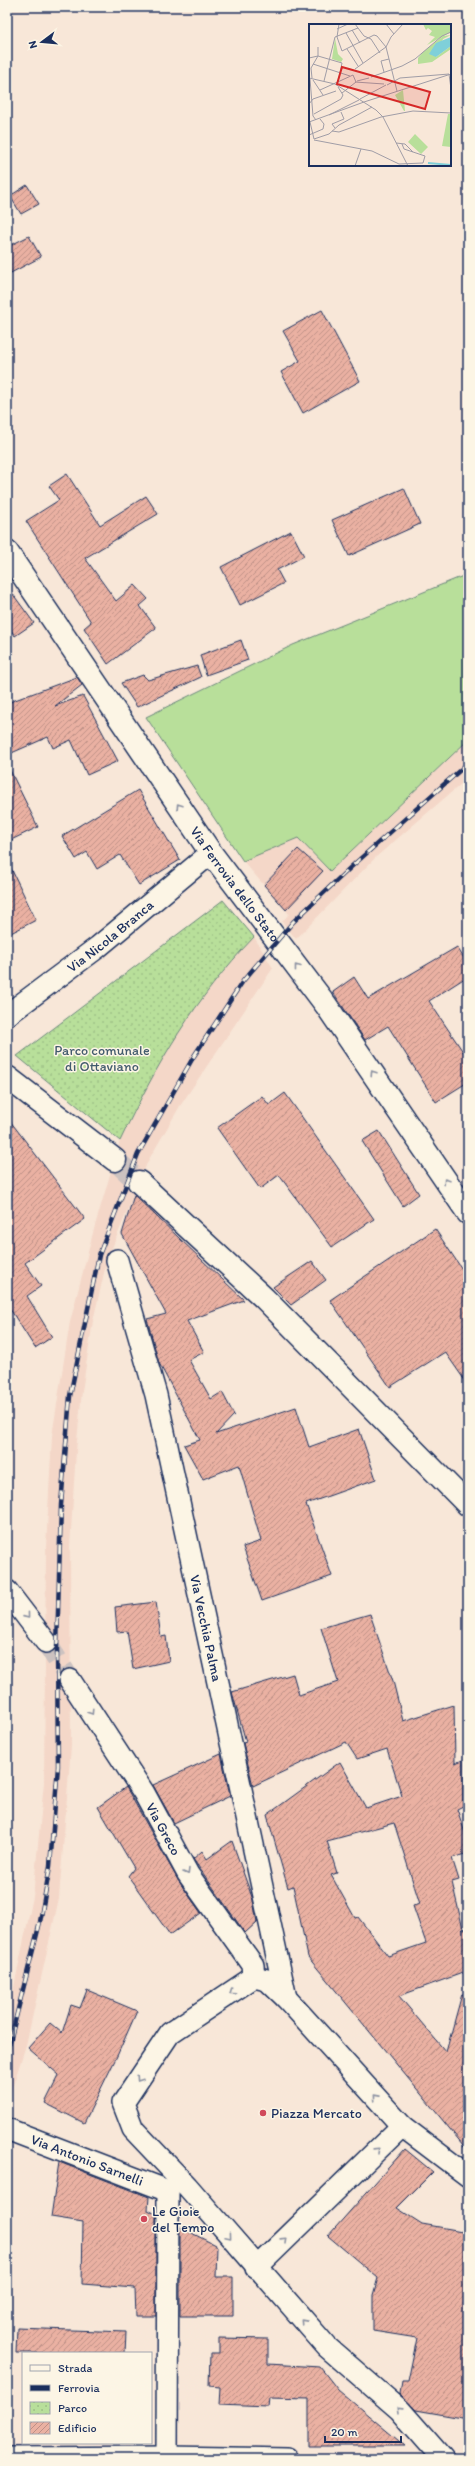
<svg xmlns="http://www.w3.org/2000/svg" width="475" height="2466" font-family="Itim,sans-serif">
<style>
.built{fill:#f4d7c8}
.grass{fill:#b8df9a;stroke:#6a877c}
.park{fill:url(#park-dots);stroke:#6a877c}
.building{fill:url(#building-hatch);stroke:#1b2f5e;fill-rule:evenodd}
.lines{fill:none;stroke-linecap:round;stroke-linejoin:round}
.street-tunnel{stroke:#ccc2c0;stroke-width:21;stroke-dasharray:21 10;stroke-linecap:butt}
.secondary-tunnel{stroke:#ccc2c0;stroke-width:22;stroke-dasharray:22 11;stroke-linecap:butt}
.street-casing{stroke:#1b2f5e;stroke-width:24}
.secondary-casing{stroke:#1b2f5e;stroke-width:25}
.street{stroke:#fcf5e5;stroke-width:21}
.secondary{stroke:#fcf5e5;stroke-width:22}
.rail-casing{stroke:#1b2f5e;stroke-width:4.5}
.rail{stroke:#fcf5e5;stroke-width:3;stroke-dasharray:9;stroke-linecap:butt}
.oneway{stroke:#8c92a2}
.poi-dot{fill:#d1495b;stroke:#fcf5e5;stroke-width:1.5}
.labels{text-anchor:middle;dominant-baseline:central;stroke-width:3;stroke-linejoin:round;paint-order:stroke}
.street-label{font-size:14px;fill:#1b2f5e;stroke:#fcf5e5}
.park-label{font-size:14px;fill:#425b6d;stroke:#fcf5e5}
.poi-label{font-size:14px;fill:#1b2f5e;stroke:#fcf5e5;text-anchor:start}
.inset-river{fill:none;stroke:#7fd0d9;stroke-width:2}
.inset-road{fill:none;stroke:#a09da7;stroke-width:1}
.view{fill:#d62828;fill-opacity:0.15;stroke:#d62828;stroke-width:2}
.inset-edge{fill:none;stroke:#1b2f5e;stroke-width:2}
</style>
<defs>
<pattern id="park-dots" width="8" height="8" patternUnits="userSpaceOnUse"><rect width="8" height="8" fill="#b8df9a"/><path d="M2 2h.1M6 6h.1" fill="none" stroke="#9ec087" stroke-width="1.8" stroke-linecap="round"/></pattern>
<pattern id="building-hatch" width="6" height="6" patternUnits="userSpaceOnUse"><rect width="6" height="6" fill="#eab1a2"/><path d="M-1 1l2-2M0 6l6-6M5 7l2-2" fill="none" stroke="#bd9087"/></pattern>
</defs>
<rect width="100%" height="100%" fill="#f8e7d8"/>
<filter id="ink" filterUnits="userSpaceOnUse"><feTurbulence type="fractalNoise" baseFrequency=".025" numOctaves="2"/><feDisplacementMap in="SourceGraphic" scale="8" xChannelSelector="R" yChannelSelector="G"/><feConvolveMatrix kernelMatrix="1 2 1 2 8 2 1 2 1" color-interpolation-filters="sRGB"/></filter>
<g filter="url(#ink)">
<!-- built -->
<g class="built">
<polygon points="468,740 468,778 376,857 296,939 282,922 289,914 243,861 298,838 330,871"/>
<polygon points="254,937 273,968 180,1106 148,1161 107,1260 93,1321 82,1391 76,1451 70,1546 71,1746 59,1898 26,2045 7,2104 7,2007 12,1996 33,1897 44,1782 46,1548 52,1436 70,1322 94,1229 120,1141 149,1081 184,1022 225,966"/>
</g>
<!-- grass -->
<polygon class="grass" points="468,574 468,740 330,871 298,838 243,861 146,717 293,645"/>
<!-- park -->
<path class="park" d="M 223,900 L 254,937 C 194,1000 157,1063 120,1141 L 17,1056 Z"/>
<!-- building -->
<g class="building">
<polygon points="27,185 39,204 21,214 10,196"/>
<polygon points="29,236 41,257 7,275 7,247"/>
<polygon points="322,310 360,381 303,413 281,372 300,361 283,331"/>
<polygon points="67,474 100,525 146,496 158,514 85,558 116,601 135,585 148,599 140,606 156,628 108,664 84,628 91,622 26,521 59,500 49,486"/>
<polygon points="404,488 420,524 349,556 332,520"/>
<polygon points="291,531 304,556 277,570 284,583 240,605 221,567"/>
<polygon points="7,586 34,623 15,636 7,624"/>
<polygon points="241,640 248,660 206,675 200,655"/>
<polygon points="197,666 201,677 137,707 121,683 143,675 148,680"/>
<polygon points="77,677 82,685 55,706 83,696 118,761 87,775 71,740 53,748 48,737 7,755 7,703"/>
<polygon points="7,764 38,827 7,842"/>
<polygon points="138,790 180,860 139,885 120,855 97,869 87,852 76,859 62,836"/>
<polygon points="298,849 323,871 286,910 264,885"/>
<polygon points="7,860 36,920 7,935"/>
<polygon points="457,947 468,965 468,976 429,1001 468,1059 468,1082 436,1102 388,1026 365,1040 333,992 354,977 368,999"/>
<polygon points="285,1093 374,1219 332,1247 279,1175 260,1189 217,1128 262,1096 269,1105"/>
<polygon points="7,1117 85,1219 25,1263 41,1286 27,1296 52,1337 35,1348 10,1309 7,1311"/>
<polygon points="379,1131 419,1194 403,1206 362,1141"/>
<polygon points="134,1195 244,1300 187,1321 204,1352 189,1360 211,1399 222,1392 234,1415 216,1434 296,1407 309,1447 359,1429 376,1479 306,1504 332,1576 262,1601 243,1547 261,1541 239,1465 203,1479 184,1445 200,1440 159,1363 147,1319 166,1314 122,1234"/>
<polygon points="435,1229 468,1278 468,1385 445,1352 390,1387 330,1300"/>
<polygon points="312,1261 326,1280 291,1305 273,1287"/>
<polygon points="156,1602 161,1637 166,1636 169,1661 133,1669 127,1631 117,1632 115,1607"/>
<path d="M 370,1614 L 393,1681 L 403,1721 L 454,1705 L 455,1763 L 463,1760 L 463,1806 L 457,1809 L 468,1842 L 468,1853 L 452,1858 L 459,1880 L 452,1882 L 463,1929 L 468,1928 L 468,1971 L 399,1996 L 446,2052 L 462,1994 L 468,1995 L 468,2151 L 308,1957 L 293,1886 L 288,1888 L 267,1815 L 340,1762 L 366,1808 L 402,1796 L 387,1749 L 357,1759 L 346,1742 L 253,1786 L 243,1743 L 246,1742 L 232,1692 L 293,1674 L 299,1695 L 338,1682 L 321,1628 ZM 394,1823 L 420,1904 L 413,1906 L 426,1943 L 388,1956 L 358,1917 L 355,1918 L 331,1875 L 337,1873 L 327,1841 Z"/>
<polygon points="221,1754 230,1796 174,1823 153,1785"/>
<polygon points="126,1787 178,1880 201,1913 170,1935 128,1876 134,1868 98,1807"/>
<polygon points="232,1841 253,1900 257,1922 245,1933 193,1859 202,1851 207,1859"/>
<polygon points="87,1990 137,2011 117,2056 84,2123 45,2103 59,2075 28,2048 50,2023 62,2033 71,2005 80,2008"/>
<polygon points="405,2149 433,2172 397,2208 422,2224 468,2232 468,2419 416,2410 400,2394 402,2381 408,2381 417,2338 373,2331 373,2295 378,2278 328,2236"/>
<polygon points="59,2162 149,2197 148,2210 156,2214 156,2316 136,2316 135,2288 82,2284 83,2222 51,2217"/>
<polygon points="180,2227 217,2246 216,2277 233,2277 233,2316 180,2316"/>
<polygon points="17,2328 126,2332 125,2353 16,2353"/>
<polygon points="219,2338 268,2339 268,2364 320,2367 338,2390 405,2446 309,2446 309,2399 269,2398 268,2407 219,2405 220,2387 209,2386 210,2354 219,2354"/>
</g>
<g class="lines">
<!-- street-tunnel -->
<polyline class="street-tunnel" points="46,1642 70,1680"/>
<!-- secondary-tunnel -->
<polyline class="secondary-tunnel" points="115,1160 139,1182"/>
<defs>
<g id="street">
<path id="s1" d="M 7,1015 L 98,947 L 211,853"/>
<path id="s2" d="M 117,1260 L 156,1395 L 286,1998"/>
<polyline points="7,1591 46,1642"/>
<path id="s3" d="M 70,1680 L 144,1793 L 188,1874 L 253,1965 L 254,1977"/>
<path id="s4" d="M 7,2129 L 168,2191"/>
<polyline points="256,2268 402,2126"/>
<polyline points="7,2458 167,2457 287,2459"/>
<polyline points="167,2459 168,2191"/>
<polyline points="443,2459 400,2410 327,2347 187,2186 133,2129 123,2103 170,2033 254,1977 267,1980 286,1998 402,2126 468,2176"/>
</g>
<g id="secondary">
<path id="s5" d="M 7,552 L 211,853 L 326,1005 L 468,1213"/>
<polyline points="7,1077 115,1160"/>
<polyline points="139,1182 264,1298 468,1505"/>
</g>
</defs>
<!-- street casing -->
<use href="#street" class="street-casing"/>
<!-- secondary casing -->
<use href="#secondary" class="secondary-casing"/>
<!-- street -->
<use href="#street" class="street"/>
<!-- secondary -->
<use href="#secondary" class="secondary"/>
<defs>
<polyline id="rail" points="7,2053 40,1922 50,1866 58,1766 57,1648 61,1505 70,1396 99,1255 138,1154 194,1056 243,981 293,922 351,867 468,763"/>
</defs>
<!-- rail casing -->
<use href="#rail" class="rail-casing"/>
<!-- rail -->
<use href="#rail" class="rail"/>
</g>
<!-- one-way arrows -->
<defs><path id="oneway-chevron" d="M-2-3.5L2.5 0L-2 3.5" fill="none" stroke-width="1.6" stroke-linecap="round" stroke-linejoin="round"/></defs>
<g class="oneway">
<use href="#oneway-chevron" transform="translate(179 806) rotate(-124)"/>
<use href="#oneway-chevron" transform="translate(297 967) rotate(-128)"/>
<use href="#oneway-chevron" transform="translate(373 1073) rotate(-124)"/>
<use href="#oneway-chevron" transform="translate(446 1181) rotate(-124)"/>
<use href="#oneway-chevron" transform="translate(27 1616) rotate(51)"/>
<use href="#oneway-chevron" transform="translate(91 1712) rotate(57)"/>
<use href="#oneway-chevron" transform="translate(187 1872) rotate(59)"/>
<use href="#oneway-chevron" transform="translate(232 1992) rotate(146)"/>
<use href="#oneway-chevron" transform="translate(139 2079) rotate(124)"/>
<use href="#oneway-chevron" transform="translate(376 2097) rotate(-132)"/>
<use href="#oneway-chevron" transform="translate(377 2150) rotate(-44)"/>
<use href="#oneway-chevron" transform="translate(229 2236) rotate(50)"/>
<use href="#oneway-chevron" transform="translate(284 2240) rotate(-44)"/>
<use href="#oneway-chevron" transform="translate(303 2321) rotate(-132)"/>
<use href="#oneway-chevron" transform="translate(399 2409) rotate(-136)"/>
</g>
</g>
<!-- markers -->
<g class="poi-dot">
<circle cx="263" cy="2113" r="4"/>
<circle cx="144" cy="2219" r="4"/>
</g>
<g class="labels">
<!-- street labels -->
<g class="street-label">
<text stroke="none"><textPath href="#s5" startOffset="403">Via Ferrovia dello Stato</textPath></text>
<text stroke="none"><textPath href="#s1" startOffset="130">Via Nicola Branca</textPath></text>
<text stroke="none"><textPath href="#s2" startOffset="379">Via Vecchia Palma</textPath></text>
<text stroke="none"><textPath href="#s3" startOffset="176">Via Greco</textPath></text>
<text stroke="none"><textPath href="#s4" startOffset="86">Via Antonio Sarnelli</textPath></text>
</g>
<!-- park labels -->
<g class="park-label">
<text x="102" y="1050">Parco comunale<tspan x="102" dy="16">di Ottaviano</tspan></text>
</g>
<!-- poi labels -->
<g class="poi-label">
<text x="271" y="2113">Piazza Mercato</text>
<text x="152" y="2211">Le Gioie<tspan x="152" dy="16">del Tempo</tspan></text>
</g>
</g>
<!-- overview -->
<g transform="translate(309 24)">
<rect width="142" height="142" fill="#f8e7d8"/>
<path d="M 114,0 L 142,0 L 142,8 L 118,21 L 126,13 L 120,11 L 123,7 L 119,4 L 117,6 ZM 26,14 L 29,30 L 34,35 L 32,38 L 23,35 ZM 94,66 L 96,87 L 95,87 L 86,71 ZM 106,110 L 119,123 L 112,130 L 99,118 Z" fill="#b8df9a"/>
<path d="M 142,11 L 134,15 L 127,33 L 142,22 L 142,25 L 123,38 L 109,40 L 109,34 L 114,28 L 134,12 Z" fill="#b8df9a"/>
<path d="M 139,90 L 142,90 L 142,123 L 133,122 Z" fill="#b8df9a"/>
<path d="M 142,13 L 142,22 L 127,33 L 120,30 L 127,19 Z" fill="#7fd0d9"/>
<path class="inset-river" d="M 119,139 L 142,141"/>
<path class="inset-road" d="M 46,0 L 55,12 L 62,15 L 71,29M 77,0 L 85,10M 28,5 L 39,0M 43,6 L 51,19M 37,9 L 54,39M 28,13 L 33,27 L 65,11 L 68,12 L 77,23 L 88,67M 28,13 L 30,0M 38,25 L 49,42M 0,34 L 9,32 L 33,39 L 29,58M 4,40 L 41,52M 46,45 L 77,23 L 82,13 L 94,0M 75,48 L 72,37 L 80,35M 140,50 L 142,65M 62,53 L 93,42 L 106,35 L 133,12 L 142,8M 0,54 L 26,60 L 67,86 L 74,93 L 99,142M 3,54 L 2,44 L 9,32 L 9,23M 1,55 L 4,92 L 7,96M 4,56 L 14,71M 15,57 L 26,13 L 49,4M 48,57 L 60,54M 46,58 L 75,60M 78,61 L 91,54 L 140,50M 11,66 L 44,51 L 47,58 L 33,69M 51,75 L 77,61M 55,78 L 142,50M 0,80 L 4,75 L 27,67M 5,90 L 32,75 L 34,71 L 29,63M 20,91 L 50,76M 0,98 L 55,78M 1,98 L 5,115M 26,104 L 23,100 L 35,95 L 32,88M 23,107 L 30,108 L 72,93 L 104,87 L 142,89M 0,111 L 14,105 L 15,100 L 11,95M 5,115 L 20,110 L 30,101 L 63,83M 5,116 L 63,127 L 90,140 L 114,139 L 116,132 L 104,128 L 96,120 L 87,119M 93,120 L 95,125 L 104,128M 46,142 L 52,125"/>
<path class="view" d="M 33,43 L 121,68 L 116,85 L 28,60 Z"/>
<rect width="142" height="142" class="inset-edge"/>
</g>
<!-- margin -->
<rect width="475" height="2466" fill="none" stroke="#fcf5e5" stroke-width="24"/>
<rect x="12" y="12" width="451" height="2442" fill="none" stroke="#1b2f5e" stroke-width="1.5" filter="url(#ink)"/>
<!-- legend -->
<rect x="22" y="2352" width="130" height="92" fill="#fcf5e5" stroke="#a2a6af"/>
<rect x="30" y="2365" width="20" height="6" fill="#fcf5e5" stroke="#a2a6af"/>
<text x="58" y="2372" font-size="12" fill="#1b2f5e">Strada</text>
<rect x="30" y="2385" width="20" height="6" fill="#1b2f5e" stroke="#a2a6af"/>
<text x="58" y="2392" font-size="12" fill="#1b2f5e">Ferrovia</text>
<rect x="30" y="2402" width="20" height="12" fill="url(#park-dots)" stroke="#a2a6af"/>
<text x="58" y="2412" font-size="12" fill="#1b2f5e">Parco</text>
<rect x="30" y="2422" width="20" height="12" fill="url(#building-hatch)" stroke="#a2a6af"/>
<text x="58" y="2432" font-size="12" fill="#1b2f5e">Edificio</text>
<!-- north arrow -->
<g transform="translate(42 42) rotate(254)" stroke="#fcf5e5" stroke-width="3" paint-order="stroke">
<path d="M0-3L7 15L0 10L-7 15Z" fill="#1b2f5e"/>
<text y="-6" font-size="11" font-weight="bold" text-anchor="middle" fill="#1b2f5e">N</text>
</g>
<!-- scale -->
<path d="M325 2436v6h76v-6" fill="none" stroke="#1b2f5e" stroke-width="2"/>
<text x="331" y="2436" font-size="12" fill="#1b2f5e" stroke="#fcf5e5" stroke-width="3" paint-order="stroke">20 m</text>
</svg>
